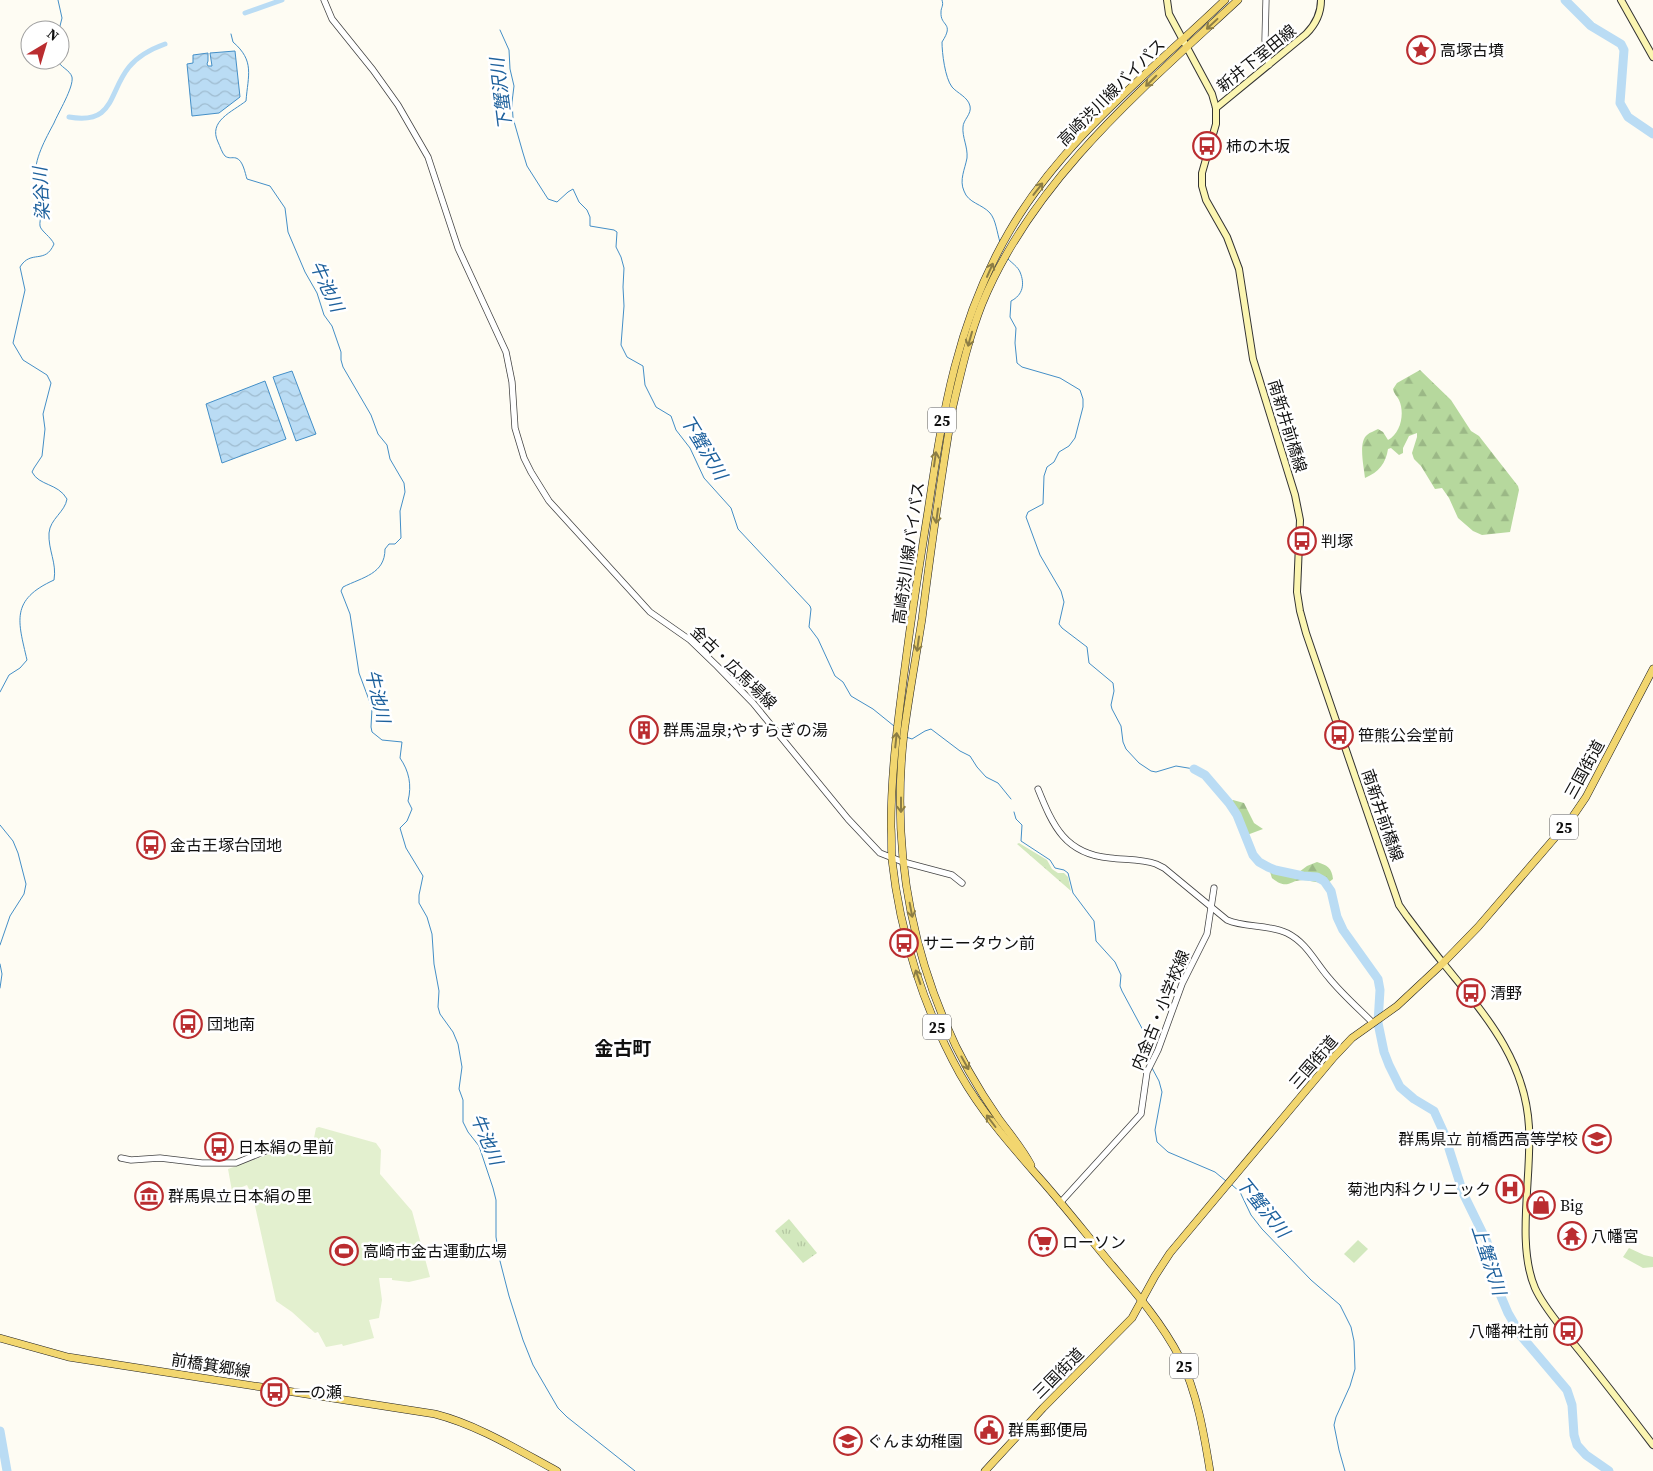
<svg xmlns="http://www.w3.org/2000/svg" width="1653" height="1471" font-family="'Source Serif 4','Noto Sans JP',serif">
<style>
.grass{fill:#d2e8bd}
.forest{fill:url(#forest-firs)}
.park{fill:url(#park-tufts)}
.pitch{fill:#e3f0cf}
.water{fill:url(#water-waves);stroke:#448fc7}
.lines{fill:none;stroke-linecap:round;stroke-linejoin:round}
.stream{stroke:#448fc7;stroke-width:1}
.canal{stroke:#badcf4;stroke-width:5}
.river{stroke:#badcf4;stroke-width:9}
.tertiary-casing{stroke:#434343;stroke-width:7}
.secondary-casing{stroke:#323232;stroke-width:8}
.primary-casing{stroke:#212121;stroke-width:8}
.tertiary{stroke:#fff;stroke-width:5.5}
.secondary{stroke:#fbf5b1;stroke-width:6}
.primary{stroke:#f2d66f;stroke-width:7}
.oneway{stroke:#8c7d44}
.labels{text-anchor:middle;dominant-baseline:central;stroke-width:5;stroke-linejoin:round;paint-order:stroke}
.shield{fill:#fff;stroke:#585858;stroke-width:1}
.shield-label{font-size:15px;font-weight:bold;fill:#101010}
.poi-label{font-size:16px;fill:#101010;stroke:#fff;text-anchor:start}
.street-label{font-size:16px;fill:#101010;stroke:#fff}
.water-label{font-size:18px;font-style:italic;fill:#1e619d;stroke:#fff}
.quarter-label{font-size:19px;font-weight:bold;fill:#101010;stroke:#fff}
</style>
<defs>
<pattern id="forest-firs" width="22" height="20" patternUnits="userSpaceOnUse" patternTransform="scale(1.25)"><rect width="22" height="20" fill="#b6d89d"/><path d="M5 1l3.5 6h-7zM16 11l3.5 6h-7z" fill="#9bb886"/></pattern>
<pattern id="park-tufts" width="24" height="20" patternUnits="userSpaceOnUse" patternTransform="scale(1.25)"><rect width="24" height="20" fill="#d2e8bd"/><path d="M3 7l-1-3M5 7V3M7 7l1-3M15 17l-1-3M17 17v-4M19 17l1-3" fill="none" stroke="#b3c6a1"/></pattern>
<pattern id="water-waves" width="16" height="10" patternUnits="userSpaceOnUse" patternTransform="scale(1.25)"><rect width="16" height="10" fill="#badcf4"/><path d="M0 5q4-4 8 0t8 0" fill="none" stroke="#9fbcd0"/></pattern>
</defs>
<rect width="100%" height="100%" fill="#fefcf3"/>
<!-- grass -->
<g class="grass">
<polygon points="1358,1240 1368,1249 1354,1263 1344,1254"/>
<polygon points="1629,1248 1644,1255 1653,1257 1653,1267 1643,1268 1623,1257"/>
</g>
<!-- forest -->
<g class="forest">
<path d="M 1420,370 L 1451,400 L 1471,431 L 1479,436 L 1518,486 L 1519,490 L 1510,532 L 1482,535 L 1473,531 L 1458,518 L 1449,498 L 1442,488 L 1435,489 L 1421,466 L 1414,459 L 1412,453 L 1417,437 L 1417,433 L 1409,436 L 1403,448 L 1403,453 L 1399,455 L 1391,448 L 1388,449 C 1386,463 1379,472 1365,478 C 1364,467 1358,442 1367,435 C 1370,432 1375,431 1378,429 L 1383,432 L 1388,440 C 1401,433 1405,413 1399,400 C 1397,396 1394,394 1393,389 L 1397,383 Z"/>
<polygon points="1233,800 1244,803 1254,823 1263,829 1247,835 1242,820 1231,801"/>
<path d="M 1317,862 C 1327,865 1332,868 1333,879 L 1328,883 L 1323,877 L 1299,872 L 1307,866 Z"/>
<path d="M 1270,872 L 1317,879 L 1320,882 C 1314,883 1309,880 1303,880 C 1289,880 1288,891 1272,878 Z"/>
</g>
<!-- park -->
<g class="park">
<polygon points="1019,843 1047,860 1052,869 1058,873 1064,873 1068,877 1071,891 1017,844"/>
<polygon points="789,1219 817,1253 803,1263 775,1231"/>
</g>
<!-- pitch -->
<polygon class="pitch" points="319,1127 376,1143 381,1150 380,1174 412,1211 430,1277 409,1282 392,1280 392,1278 379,1278 382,1300 379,1318 369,1320 374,1338 343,1346 342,1344 326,1347 318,1332 315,1333 292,1312 276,1301 253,1197 247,1185 232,1191 228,1169 278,1151 310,1147 313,1143 316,1128"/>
<!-- water -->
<g class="water">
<polygon points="235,51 240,97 219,113 192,116 187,64 193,63 193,55 208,53 208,61 207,64 208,66 212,66 210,53"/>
<polygon points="292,371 316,434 296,441 273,377"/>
<polygon points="265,381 286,439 222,463 206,404"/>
</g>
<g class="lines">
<!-- stream -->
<g class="stream">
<polyline points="58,0 62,18 59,30"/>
<path d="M 942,0 C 944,6 941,7 941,12 C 940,27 955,22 942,42 C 942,53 945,78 952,87 C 957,93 968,97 970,106 C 972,114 963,120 963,127 C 962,137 968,147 967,158 C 965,169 959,180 964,191 C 968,203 982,204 990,213 C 996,220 997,233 1000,242"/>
<polyline points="500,30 509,50 510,69 514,86 512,102 513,118 523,153 527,166 548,199 557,202 568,192 573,189 579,202 587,210 590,217 590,226 614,230 617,232 616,247 621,257 624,268 623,287 624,306 621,345 627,357 643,366 645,385 656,407 671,416 676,430 690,448 704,478 731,508 738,529 810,606 811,609 809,627 818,639 835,676 843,682 851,696 873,709 894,726"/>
<path d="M 231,34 L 233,42 C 255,61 248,75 246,101 C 232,112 208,121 218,142 C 220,146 222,153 225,156 C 229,159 232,157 236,158 C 243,160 245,173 247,179 L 270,186 L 285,208 L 288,232 L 305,272 L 317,293 L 324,315 L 332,326 L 341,352 L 341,360 L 343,367 L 371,415 L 378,434 L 387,445 L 390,459 L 404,483 L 405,492 L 400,511 L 401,538 L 395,544 L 389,544 L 385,549 C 385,574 363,577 343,587 L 341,591 L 350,614 L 359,673 L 372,708 L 371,727 L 372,732 L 382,740 L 402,742 L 400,758 C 409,771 412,785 408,801 L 412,809 L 407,821 L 400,828 L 406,848 L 423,876 L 419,895 L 419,903 L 427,917 L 432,934 L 434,964 L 439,991 L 438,1007 L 440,1014 L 453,1032 L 458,1044 L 462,1067 L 459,1089 L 463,1100 L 463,1122 L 468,1132 L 479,1146 L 493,1188 L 496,1200 L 496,1237 L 500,1261 L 509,1296 L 523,1340 L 533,1365 L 558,1408 L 567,1417 L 635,1471"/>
<path d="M 1008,259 C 1012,263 1018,267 1020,272 C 1025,284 1023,295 1011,301 L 1010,317 L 1016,328 L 1015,343 L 1017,363 L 1022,367 L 1060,378 L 1080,390 L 1083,399 L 1083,407 L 1075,438 L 1069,446 L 1059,452 L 1054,462 L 1047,467 L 1044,476 L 1043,504 L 1028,512 L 1026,517 L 1040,555 L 1061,591 L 1064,602 L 1059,624 L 1062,628 L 1087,647 L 1089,663 L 1113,683 L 1114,691 L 1111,705 L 1112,709 L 1121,726 L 1123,742 L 1126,749 L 1139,763 L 1151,771 L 1156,772 L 1176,766 L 1194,769"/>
<path d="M 0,692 L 9,675 L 20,668 L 27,660 C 18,621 10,600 54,580 C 57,563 48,550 49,533 C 50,519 65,512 67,499 C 58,483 39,486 32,472 L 34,468 L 42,456 L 45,429 L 43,414 L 51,383 L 47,375 L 23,360 L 13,343 L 25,290 L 20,267 C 31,249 45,265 54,244 C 51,237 41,231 40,226 C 39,219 44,211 43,203 C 43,194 38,187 36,177 C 33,161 46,138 54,123 C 58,113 74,87 72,77 C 70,70 60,67 57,60"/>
<polyline points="906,737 912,739 925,731 931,729 960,751 970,756 977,767 986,777 998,783 1011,799"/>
<polyline points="1014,812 1016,819 1022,825 1021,841 1050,860 1055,868 1064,870 1068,873 1073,893 1094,921 1096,941 1115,962 1121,975 1120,986 1122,991 1144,1032 1144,1036 1141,1048 1148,1062"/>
<polyline points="0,825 13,841 18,853 26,884 24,894 10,916 0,945"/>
<polyline points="0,964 2,974 0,988"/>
<polyline points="1152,1068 1159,1081 1162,1092 1155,1130 1157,1142 1168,1152 1215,1172 1226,1181"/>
<polyline points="1232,1185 1240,1192 1251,1215 1262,1229 1311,1280 1340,1305 1351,1327 1354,1341 1355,1369 1350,1386 1336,1417 1334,1425 1339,1450 1345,1471"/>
</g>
<!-- canal -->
<g class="canal">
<polyline points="245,13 282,0"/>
<path d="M 69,117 C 115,125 108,93 129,67 C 138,56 151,49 165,44"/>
</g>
<!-- river -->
<g class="river">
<polyline points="1565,0 1591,26 1621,44 1624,50 1620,103 1628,117 1653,134"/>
<polyline points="1194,769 1205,775 1229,803 1237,815 1253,855 1259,862 1268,867 1275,870 1303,876 1317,877 1324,881 1331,891 1337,917 1343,930 1378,979 1380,990 1378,1023 1384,1052 1389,1065 1400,1087 1414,1099 1434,1111 1444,1133 1463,1193 1487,1242 1497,1287 1508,1313 1522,1337 1567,1390 1572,1405 1574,1435 1577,1445 1586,1455 1609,1471"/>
<polyline points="0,1431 7,1471"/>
</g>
<defs>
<g id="tertiary">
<polyline points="324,0 332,19 373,70 398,105 428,157 458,248 506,352 512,382 515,428 524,458 531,472 549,501 650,612 690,640 717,666 753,703 848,819 880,853 903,862 952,875 962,883"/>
<polyline points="1266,0 1265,40 1269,65"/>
<path d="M 1038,789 C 1053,826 1065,854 1110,858 C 1125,860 1142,859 1156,864 L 1164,868 L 1227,920 C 1245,928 1267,924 1287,933 C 1307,943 1315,962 1329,978 C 1342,994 1358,1008 1373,1023"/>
<polyline points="121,1158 131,1160 160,1158 202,1163 236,1163 268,1150"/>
<polyline points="1060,1203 1141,1114 1147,1072 1158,1050 1182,984 1207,934 1214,888"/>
</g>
<g id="secondary">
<path d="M 1167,0 L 1169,14 L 1212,94 L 1216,108 L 1216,124 L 1202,173 L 1202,186 L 1206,200 L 1227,237 L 1239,269 L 1253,359 L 1295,495 L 1300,520 L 1297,592 L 1300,611 L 1306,633 L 1399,905 L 1406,915 C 1418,931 1430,947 1443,963 C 1484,1014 1525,1058 1529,1127 C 1532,1176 1516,1244 1535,1288 C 1544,1308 1561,1326 1574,1344 C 1601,1377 1627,1411 1653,1445"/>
<polyline points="1621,0 1653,57"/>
<path d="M 1216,108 L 1306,34 C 1316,24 1321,14 1321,0"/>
</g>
<g id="primary">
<path d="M 1031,1165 C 1022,1148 1010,1134 999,1119 C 978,1089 959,1056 945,1022 C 906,930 893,831 904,733 C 909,695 916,657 922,619 C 931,548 941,477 953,406 C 961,372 969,337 982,304 C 1033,180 1142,89 1238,0"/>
<path d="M 0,1338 L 68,1357 L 435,1414 C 478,1425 518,1450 557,1471"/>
<polyline points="985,1471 1043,1408 1132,1318 1155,1276 1170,1253 1334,1057 1352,1038 1397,1006 1443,963 1478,927 1571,819 1586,797 1653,669"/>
<path d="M 1210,1471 C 1204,1434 1197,1392 1180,1358 C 1162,1323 1136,1293 1111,1264 C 1086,1234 1062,1203 1036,1174 C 1008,1142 981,1111 960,1074 C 924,1009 900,934 892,860 C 891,849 892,838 891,827 C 891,765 900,705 908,644 C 914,599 921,555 928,511 C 943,411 957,321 1009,232 C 1062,140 1149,73 1225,0"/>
</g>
</defs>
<!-- tertiary casing -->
<use href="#tertiary" class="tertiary-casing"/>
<!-- secondary casing -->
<use href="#secondary" class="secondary-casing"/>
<!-- primary casing -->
<use href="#primary" class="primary-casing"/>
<!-- tertiary -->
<use href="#tertiary" class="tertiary"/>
<!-- secondary -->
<use href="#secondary" class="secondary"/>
<!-- primary -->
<use href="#primary" class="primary"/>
</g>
<!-- one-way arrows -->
<defs><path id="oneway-shaft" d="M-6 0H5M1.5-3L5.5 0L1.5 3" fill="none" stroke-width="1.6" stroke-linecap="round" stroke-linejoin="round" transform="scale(1.25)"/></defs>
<g class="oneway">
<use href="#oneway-shaft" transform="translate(1212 24) rotate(137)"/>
<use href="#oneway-shaft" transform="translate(1151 81) rotate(135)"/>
<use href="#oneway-shaft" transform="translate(1038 189) rotate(-52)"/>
<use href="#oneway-shaft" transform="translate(990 270) rotate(-66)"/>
<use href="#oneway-shaft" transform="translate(970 339) rotate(106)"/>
<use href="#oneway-shaft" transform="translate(935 459) rotate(-82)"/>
<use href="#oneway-shaft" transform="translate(937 516) rotate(98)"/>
<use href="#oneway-shaft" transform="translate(918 644) rotate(98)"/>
<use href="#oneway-shaft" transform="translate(896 740) rotate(-84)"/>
<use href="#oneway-shaft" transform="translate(901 805) rotate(90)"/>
<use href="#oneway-shaft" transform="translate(911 910) rotate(79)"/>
<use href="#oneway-shaft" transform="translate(918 977) rotate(-109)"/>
<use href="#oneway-shaft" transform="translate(965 1063) rotate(61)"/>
<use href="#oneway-shaft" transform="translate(991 1121) rotate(-127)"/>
</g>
<!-- icons -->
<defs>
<symbol id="sight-ring" viewBox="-11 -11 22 22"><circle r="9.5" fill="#fff" stroke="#ba2d30" stroke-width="1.5"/><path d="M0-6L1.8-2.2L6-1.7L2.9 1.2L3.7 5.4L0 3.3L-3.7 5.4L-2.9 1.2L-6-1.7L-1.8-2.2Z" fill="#ba2d30"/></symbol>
<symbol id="bus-ring" viewBox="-11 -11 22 22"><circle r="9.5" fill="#fff" stroke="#ba2d30" stroke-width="1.5"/><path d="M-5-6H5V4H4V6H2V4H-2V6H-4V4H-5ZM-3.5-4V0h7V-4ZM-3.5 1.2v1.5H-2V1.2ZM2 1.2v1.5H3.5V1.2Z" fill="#ba2d30"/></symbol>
<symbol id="building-ring" viewBox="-11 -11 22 22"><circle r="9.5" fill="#fff" stroke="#ba2d30" stroke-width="1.5"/><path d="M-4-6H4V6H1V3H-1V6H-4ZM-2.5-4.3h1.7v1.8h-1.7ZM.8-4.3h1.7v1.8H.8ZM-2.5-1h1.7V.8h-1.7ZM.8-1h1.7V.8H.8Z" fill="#ba2d30"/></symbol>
<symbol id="school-ring" viewBox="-11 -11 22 22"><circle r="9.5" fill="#fff" stroke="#ba2d30" stroke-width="1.5"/><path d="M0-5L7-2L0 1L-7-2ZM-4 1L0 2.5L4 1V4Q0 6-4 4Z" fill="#ba2d30"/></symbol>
<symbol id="hospital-ring" viewBox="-11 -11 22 22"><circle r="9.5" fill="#fff" stroke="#ba2d30" stroke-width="1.5"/><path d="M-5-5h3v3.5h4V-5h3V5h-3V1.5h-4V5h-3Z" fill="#ba2d30"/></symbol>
<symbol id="museum-ring" viewBox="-11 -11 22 22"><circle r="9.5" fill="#fff" stroke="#ba2d30" stroke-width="1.5"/><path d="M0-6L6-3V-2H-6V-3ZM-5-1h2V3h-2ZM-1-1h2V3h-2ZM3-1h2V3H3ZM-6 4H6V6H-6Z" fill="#ba2d30"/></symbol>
<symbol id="shop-ring" viewBox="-11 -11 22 22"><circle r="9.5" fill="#fff" stroke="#ba2d30" stroke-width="1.5"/><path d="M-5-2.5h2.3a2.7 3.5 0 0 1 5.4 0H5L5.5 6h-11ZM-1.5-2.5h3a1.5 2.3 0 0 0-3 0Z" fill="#ba2d30"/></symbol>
<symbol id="temple-ring" viewBox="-11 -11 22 22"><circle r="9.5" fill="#fff" stroke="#ba2d30" stroke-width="1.5"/><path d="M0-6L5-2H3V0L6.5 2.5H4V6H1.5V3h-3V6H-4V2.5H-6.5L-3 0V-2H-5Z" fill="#ba2d30"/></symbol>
<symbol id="supermarket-ring" viewBox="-11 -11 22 22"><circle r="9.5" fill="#fff" stroke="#ba2d30" stroke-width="1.5"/><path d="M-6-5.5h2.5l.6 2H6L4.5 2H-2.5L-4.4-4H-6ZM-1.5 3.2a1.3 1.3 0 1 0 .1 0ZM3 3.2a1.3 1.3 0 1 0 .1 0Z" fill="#ba2d30"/></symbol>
<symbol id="stadium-ring" viewBox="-11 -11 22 22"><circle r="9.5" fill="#fff" stroke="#ba2d30" stroke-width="1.5"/><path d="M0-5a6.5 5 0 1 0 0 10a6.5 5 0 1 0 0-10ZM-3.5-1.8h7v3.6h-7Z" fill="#ba2d30"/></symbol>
<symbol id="civic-ring" viewBox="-11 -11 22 22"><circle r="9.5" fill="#fff" stroke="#ba2d30" stroke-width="1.5"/><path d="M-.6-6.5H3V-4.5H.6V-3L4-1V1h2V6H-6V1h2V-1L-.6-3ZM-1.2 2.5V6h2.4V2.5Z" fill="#ba2d30"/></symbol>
</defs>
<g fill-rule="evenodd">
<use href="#sight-ring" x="1405" y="34" width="32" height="32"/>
<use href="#bus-ring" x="1191" y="130" width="32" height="32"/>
<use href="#bus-ring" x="1286" y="525" width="32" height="32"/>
<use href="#building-ring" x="628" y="714" width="32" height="32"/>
<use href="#bus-ring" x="1323" y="719" width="32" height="32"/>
<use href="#bus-ring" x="135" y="829" width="32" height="32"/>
<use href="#bus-ring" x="888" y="927" width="32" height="32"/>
<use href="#bus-ring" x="1455" y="977" width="32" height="32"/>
<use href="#bus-ring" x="172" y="1008" width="32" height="32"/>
<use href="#school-ring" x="1581" y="1123" width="32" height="32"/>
<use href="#bus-ring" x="203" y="1131" width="32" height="32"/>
<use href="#hospital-ring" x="1494" y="1173" width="32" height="32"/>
<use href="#museum-ring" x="133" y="1180" width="32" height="32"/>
<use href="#shop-ring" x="1525" y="1189" width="32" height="32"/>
<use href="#temple-ring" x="1556" y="1220" width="32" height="32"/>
<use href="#supermarket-ring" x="1027" y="1226" width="32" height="32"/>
<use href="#stadium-ring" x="328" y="1235" width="32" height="32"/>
<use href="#bus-ring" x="1552" y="1315" width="32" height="32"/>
<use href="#bus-ring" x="259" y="1376" width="32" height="32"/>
<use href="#civic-ring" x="973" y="1414" width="32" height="32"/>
<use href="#school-ring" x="832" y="1425" width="32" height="32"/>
</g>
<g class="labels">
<!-- shield labels -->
<g class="shield">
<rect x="928" y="407.5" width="28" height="25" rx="4"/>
<rect x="1550" y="814.5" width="28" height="25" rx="4"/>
<rect x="923" y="1014.5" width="28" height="25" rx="4"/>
<rect x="1170" y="1353.5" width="28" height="25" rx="4"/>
</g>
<g class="shield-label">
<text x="942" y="420">25</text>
<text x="1564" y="827">25</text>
<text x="937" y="1027">25</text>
<text x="1184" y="1366">25</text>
</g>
<!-- poi labels -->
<g class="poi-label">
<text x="1440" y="50">高塚古墳</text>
<text x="1226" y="146">柿の木坂</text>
<text x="1321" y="541">判塚</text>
<text x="663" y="730">群馬温泉;やすらぎの湯</text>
<text x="1358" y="735">笹熊公会堂前</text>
<text x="170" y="845">金古王塚台団地</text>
<text x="923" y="943">サニータウン前</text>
<text x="1490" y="993">清野</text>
<text x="207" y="1024">団地南</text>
<text x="1578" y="1139" text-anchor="end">群馬県立 前橋西高等学校</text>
<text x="238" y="1147">日本絹の里前</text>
<text x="1491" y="1189" text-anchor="end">菊池内科クリニック</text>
<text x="168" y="1196">群馬県立日本絹の里</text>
<text x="1560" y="1205">Big</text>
<text x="1591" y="1236">八幡宮</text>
<text x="1062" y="1242">ローソン</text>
<text x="363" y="1251">高崎市金古運動広場</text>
<text x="1549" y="1331" text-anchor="end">八幡神社前</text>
<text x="294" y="1392">一の瀬</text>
<text x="1008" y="1430">群馬郵便局</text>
<text x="867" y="1441">ぐんま幼稚園</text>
</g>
<!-- street labels -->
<g class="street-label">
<text transform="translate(1256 58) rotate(-39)">新井下室田線</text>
<text transform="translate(1111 92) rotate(-45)">高崎渋川線バイパス</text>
<text transform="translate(1288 426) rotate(73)">南新井前橋線</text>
<text transform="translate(908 553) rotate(-82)">高崎渋川線バイパス</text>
<text transform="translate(734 667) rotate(44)">金古・広馬場線</text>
<text transform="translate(1584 769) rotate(-61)">三国街道</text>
<text transform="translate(1383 815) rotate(71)">南新井前橋線</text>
<text transform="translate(1160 1010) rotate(-68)">内金古・小学校線</text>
<text transform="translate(1313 1062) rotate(-49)">三国街道</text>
<text transform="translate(211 1365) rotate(9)">前橋箕郷線</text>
<text transform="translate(1058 1373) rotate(-45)">三国街道</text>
</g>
<!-- water labels -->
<g class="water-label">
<text transform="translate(501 94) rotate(-97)">下蟹沢川</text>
<text transform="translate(41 194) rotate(-93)">染谷川</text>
<text transform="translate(327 286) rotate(65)">牛池川</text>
<text transform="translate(704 447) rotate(59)">下蟹沢川</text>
<text transform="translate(378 696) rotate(77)">牛池川</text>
<text transform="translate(487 1139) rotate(67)">牛池川</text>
<text transform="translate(1263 1207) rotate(51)">下蟹沢川</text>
<text transform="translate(1489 1260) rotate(72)">上蟹沢川</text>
</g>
<!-- quarter labels -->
<g class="quarter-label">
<text x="623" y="1048">金古町</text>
</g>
</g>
<!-- north arrow -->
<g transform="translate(45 45) rotate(38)"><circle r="24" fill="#ffffff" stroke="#9f9f9f"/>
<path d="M0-4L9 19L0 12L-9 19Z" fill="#ba2d30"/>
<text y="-8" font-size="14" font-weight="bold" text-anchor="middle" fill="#101010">N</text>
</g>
</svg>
